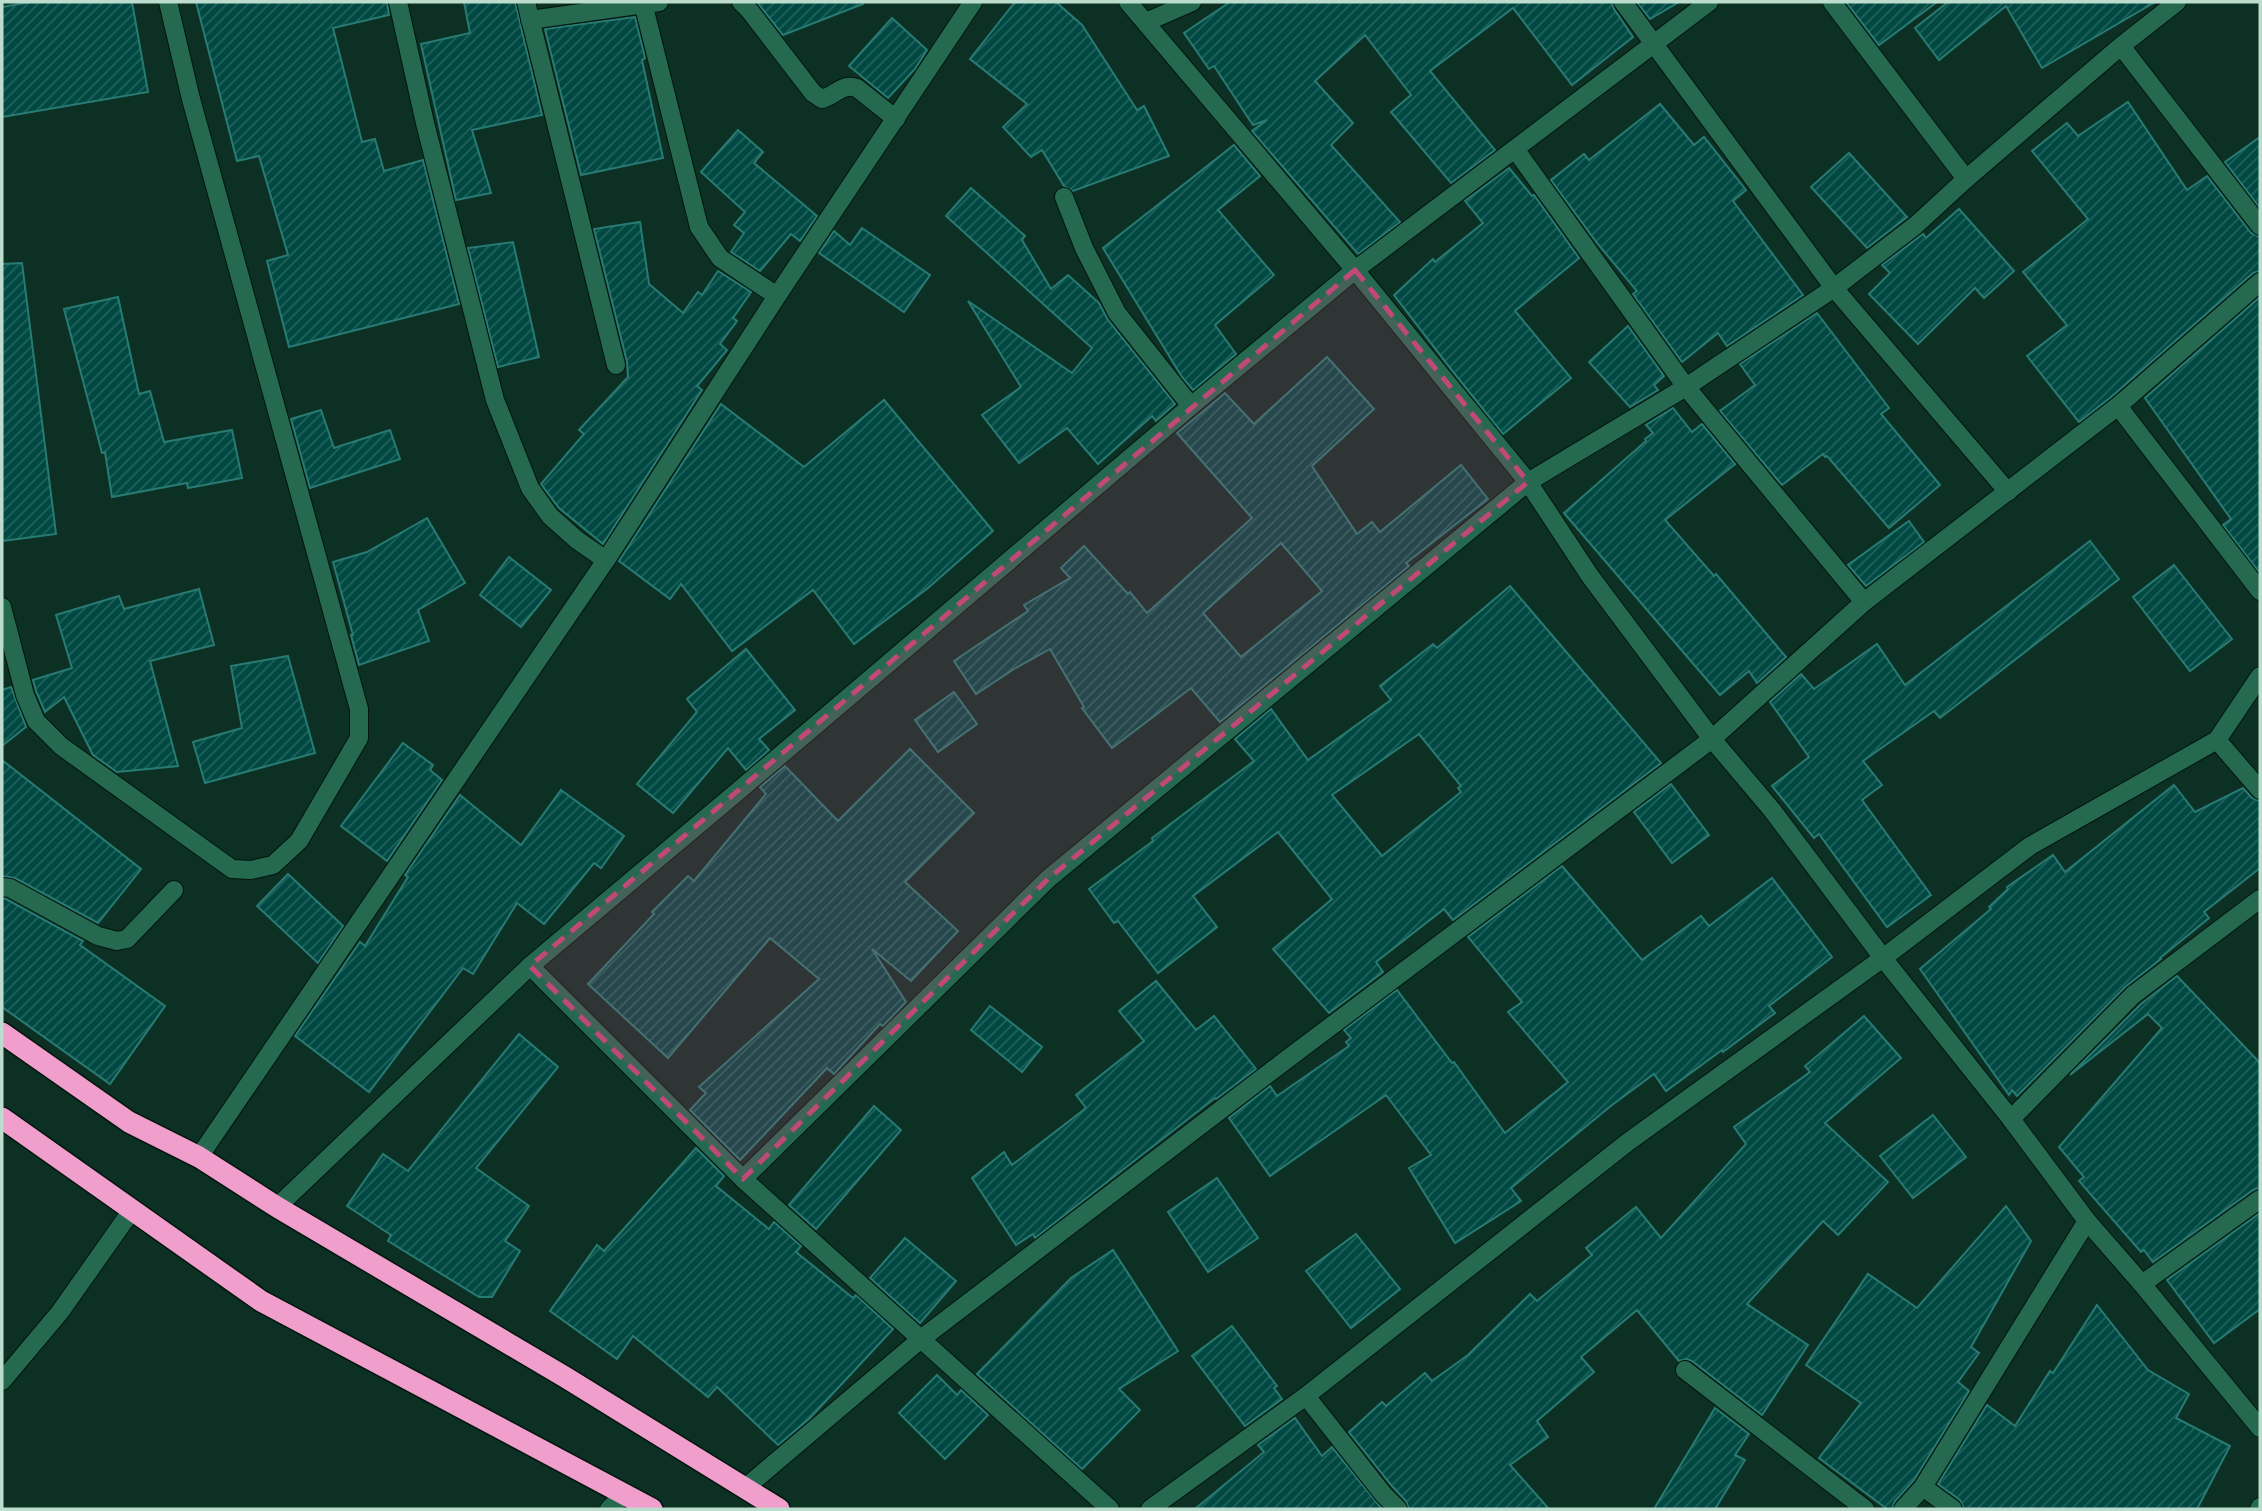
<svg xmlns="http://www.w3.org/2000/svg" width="2262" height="1511" font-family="Lato,sans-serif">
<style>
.building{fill:url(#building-hatch);stroke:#287b73;stroke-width:2;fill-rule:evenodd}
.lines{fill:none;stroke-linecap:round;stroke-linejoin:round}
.lane-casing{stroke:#03160e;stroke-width:20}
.street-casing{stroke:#03160e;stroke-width:20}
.highway-casing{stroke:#03160e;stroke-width:24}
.lane{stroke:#256951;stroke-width:18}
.street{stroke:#256951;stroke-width:18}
.highway{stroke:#f09ecb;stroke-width:21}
.marked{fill:#c04978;fill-opacity:0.2;stroke:#c04978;stroke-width:5;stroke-dasharray:14 9;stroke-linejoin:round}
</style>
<defs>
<pattern id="building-hatch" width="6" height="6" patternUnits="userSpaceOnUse" patternTransform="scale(1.75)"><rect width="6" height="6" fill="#004842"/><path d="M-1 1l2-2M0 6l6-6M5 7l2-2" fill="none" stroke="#23625c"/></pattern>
</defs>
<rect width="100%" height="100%" fill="#0c3023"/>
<!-- building -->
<g class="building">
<polygon points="30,2 132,2 148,92 2,117 2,7"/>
<polygon points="196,2 387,2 389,15 333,28 362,142 375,139 384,171 423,160 459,304 289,347 267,261 288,255 259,156 237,161"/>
<polygon points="464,2 515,2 542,115 472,130 491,193 456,200 421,44 470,33"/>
<polygon points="757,2 862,2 863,4 783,35"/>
<polygon points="1015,2 1056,2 1082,25 1137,110 1144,106 1169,156 1073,191 1064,186 1042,150 1031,157 1003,127 1027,104 970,59"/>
<polygon points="1230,2 1612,2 1614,9 1633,37 1572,85 1513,8 1430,71 1495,150 1451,183 1391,112 1411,95 1365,35 1315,81 1353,123 1331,145 1400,222 1358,254 1252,131 1267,120 1253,125 1214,66 1209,69 1184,33"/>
<polygon points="1637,2 1679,2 1650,19"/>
<polygon points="1846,2 1937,2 1879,45"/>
<polygon points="1948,2 2155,2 2042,68 2006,6 1939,60 1915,28"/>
<polygon points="635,17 645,58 642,60 663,158 581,175 545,29"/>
<polygon points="892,18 927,50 915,69 888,98 849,66"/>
<polygon points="2128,102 2187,190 2207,176 2251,233 2260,237 2260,271 2253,273 2111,397 2079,422 2027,356 2067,325 2023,272 2088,219 2032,151 2067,123 2078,136"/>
<polygon points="1660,104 1694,145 1704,137 1746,190 1733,201 1803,295 1727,346 1718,333 1682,362 1633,294 1637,291 1597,243 1551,180 1584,154 1589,160"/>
<polygon points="738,130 763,152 754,163 817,216 800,241 791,234 760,271 731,252 744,233 734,225 745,212 701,172"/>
<polygon points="2260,137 2260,208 2225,162"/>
<polygon points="1234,145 1260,176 1218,210 1274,275 1215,325 1236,354 1193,390 1182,377 1103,248"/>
<polygon points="1849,153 1907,217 1867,248 1811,187"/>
<polygon points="1509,168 1532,196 1534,195 1579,258 1515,311 1571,378 1503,434 1454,373 1394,295 1433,259 1435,262 1483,223 1465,201"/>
<polygon points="971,188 1025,236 1022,240 1051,289 1068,275 1099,303 1108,320 1175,404 1156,421 1152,416 1098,464 1067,428 1019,463 982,415 1021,387 968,301 1072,373 1092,348 946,216"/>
<polygon points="1959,209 2014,271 1984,298 1975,288 1918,344 1869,294 1890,273 1882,265 1923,234 1926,238"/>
<polygon points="640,222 649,284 683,313 698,292 702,295 718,271 751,292 733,318 737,321 720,344 727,350 697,386 702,390 603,544 559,508 541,484 584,434 579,430 628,377 627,362 594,229"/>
<polygon points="862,228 930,275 904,312 819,253 834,231 850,245"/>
<polygon points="513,242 539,357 498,367 468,248"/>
<polygon points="22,263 56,534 2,541 2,264"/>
<polygon points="118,297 139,394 150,391 164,442 232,430 242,478 188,488 187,483 112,497 105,452 102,453 64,309"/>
<polygon points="2260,297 2260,573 2223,525 2231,519 2145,398"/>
<polygon points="1817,313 1889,408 1881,414 1940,485 1889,528 1827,456 1825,457 1823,454 1782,485 1720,411 1755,385 1740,364"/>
<polygon points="1628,326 1664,376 1654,385 1658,390 1630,407 1589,362"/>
<path d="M 1327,357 L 1374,409 L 1312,466 L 1357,534 L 1372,522 L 1380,532 L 1461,465 L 1488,499 L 1406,563 L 1409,566 L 1220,722 L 1191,688 L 1112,748 L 1082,708 L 1084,707 L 1050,649 L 1014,669 L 976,694 L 954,661 L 1028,611 L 1024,605 L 1070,578 L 1061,568 L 1084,546 L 1128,594 L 1130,592 L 1147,613 L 1252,518 L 1177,433 L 1225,393 L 1254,424 ZM 1281,543 L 1322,591 L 1241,657 L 1203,613 Z"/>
<polygon points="884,400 993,531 928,588 854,644 813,590 732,651 681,584 670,599 619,561 721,404 804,467"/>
<polygon points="1673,408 1692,432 1702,424 1735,464 1665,520 1714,576 1716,574 1786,657 1757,683 1749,671 1720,695 1564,513 1646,441 1645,439 1653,433 1646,425"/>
<polygon points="321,410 334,448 390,430 400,459 310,488 291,419"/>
<polygon points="427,518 465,583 418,610 429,641 359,665 351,635 353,635 333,562 367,552"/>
<polygon points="1909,521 1924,542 1866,586 1848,565"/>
<polygon points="2090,541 2119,579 1940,718 1934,711 1863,761 1882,785 1862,800 1931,895 1887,927 1819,834 1814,838 1772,786 1809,757 1770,702 1801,674 1814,689 1877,644 1905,685"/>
<polygon points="509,557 551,590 521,627 480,595"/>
<polygon points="2174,565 2232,639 2190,671 2133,597"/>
<path d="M 1510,586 L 1661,763 L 1453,920 L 1444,909 L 1376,962 L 1383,972 L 1329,1013 L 1273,949 L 1332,899 L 1278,832 L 1193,896 L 1217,927 L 1158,973 L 1118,921 L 1114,923 L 1089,889 L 1153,841 L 1152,838 L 1254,761 L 1235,739 L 1271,709 L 1308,760 L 1391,700 L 1380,686 L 1433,644 L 1437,648 ZM 1419,734 L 1461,786 L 1458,788 L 1461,792 L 1382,856 L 1332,795 Z"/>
<polygon points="199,589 214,645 150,661 178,766 117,772 93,755 64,697 45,712 36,691 33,680 72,668 56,615 119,596 124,609"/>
<polygon points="746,649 795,710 759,739 769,750 746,770 728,748 673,813 637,784 697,712 687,699"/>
<polygon points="288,656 315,753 205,783 193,742 242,728 231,666"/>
<polygon points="11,687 26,727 2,746 2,690"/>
<polygon points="954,692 977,724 938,752 915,720"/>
<polygon points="403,743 433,765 430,770 442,780 387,861 341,826"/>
<polygon points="910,749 974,813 905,882 958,931 911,981 872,949 906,1002 883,1026 880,1024 834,1074 827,1068 740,1160 690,1110 706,1093 699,1087 819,979 770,938 668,1058 588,984 654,914 652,912 688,876 694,881 766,794 760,787 785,766 838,821"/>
<polygon points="2,760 141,869 98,923 15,878 2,876"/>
<polygon points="1671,784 1709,835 1672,863 1634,812"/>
<polygon points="2174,785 2195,812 2243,788 2252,798 2260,801 2260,868 2204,912 2209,918 2160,958 2161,959 2125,987 2017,1096 2012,1090 2009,1095 1920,969 1991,909 1989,907 2008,889 2007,887 2053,855 2065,872"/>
<polygon points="561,790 624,836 601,868 594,863 544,924 517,903 473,974 463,968 369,1092 295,1036 360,942 365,946 408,877 405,875 460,795 521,845"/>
<polygon points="1562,866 1642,960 1701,916 1709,926 1772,878 1832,957 1769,1006 1775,1013 1723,1052 1722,1050 1666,1091 1654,1074 1612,1105 1511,1188 1521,1201 1455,1243 1409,1168 1431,1155 1386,1095 1270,1176 1229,1118 1270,1086 1277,1096 1349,1046 1346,1042 1351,1038 1344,1030 1397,990 1452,1063 1454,1062 1505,1133 1568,1082 1508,1012 1522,1002 1468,937"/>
<polygon points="288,874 343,926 318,963 257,906"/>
<polygon points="2,898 6,899 83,941 80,945 165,1006 110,1084 2,1007"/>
<polygon points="2177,976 2260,1063 2260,1188 2253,1190 2153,1262 2144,1250 2141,1252 2079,1181 2084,1177 2059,1147 2162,1028 2148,1014 2070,1075 2141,1004"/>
<polygon points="1156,981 1196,1030 1214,1016 1256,1069 1216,1099 1215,1098 1035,1238 1033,1234 1016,1245 972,1178 1004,1152 1012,1165 1086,1108 1076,1095 1144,1041 1119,1011"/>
<polygon points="990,1006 1042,1047 1022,1072 971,1030"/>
<polygon points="1864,1016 1901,1058 1825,1123 1888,1182 1838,1235 1823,1221 1747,1304 1808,1345 1762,1415 1692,1361 1686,1359 1679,1361 1637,1310 1581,1357 1594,1372 1537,1421 1548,1437 1510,1465 1549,1509 1409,1509 1406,1501 1392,1486 1349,1432 1382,1402 1386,1406 1425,1373 1432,1381 1468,1355 1530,1294 1537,1301 1592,1255 1586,1248 1636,1207 1661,1238 1746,1144 1734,1127 1810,1072 1805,1066"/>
<polygon points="519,1034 558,1067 476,1168 529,1206 505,1241 520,1251 492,1297 479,1297 388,1241 391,1235 347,1206 383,1154 408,1171"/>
<polygon points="874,1106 901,1130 816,1229 789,1205"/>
<polygon points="1933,1115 1966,1157 1913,1198 1880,1156"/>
<polygon points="696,1148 724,1176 716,1186 769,1229 774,1222 801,1246 796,1252 853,1298 856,1295 893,1329 809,1419 778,1445 717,1387 708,1397 633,1336 617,1359 550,1311 597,1245 604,1251"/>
<polygon points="1217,1178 1258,1238 1208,1272 1168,1212"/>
<polygon points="2006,1206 2031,1241 1971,1347 1979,1353 1958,1382 1969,1391 1914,1480 1895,1501 1892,1509 1887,1509 1819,1458 1861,1403 1806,1365 1868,1274 1917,1308"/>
<polygon points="2260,1213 2260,1309 2214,1343 2167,1280"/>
<polygon points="1356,1234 1400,1289 1351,1328 1306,1271"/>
<polygon points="905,1238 956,1281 920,1323 870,1278"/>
<polygon points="1113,1250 1178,1351 1119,1389 1140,1410 1082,1469 977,1374 1071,1278"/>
<polygon points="2097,1305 2148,1370 2189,1394 2176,1418 2230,1446 2197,1509 1964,1509 1960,1500 1938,1484 1987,1405 2015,1426 2050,1371 2053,1373"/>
<polygon points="1232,1326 1277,1386 1274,1388 1282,1399 1245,1426 1192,1356"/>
<polygon points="937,1375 957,1395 961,1390 988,1415 945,1459 899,1413"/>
<polygon points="1715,1408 1749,1434 1735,1455 1745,1460 1715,1509 1654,1509"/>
<polygon points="1295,1418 1322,1456 1332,1447 1382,1509 1195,1509 1264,1452 1258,1445"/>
</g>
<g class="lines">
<defs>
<polyline id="lane" points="2,887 10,888 98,936 117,941 127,939 174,890"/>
<g id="street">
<polyline points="398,2 425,123 495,400 530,488 550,516 577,540 606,560"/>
<polyline points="526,2 616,365"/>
<path d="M 741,2 L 750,11 L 813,93 L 822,99 C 836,95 842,83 857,88 L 896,119"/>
<polyline points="1128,2 1355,270 1528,482 1590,576 1712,739 1772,810 1883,958 2011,1119 2087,1221 2142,1284 2260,1428"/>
<polyline points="1623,2 1834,288 2008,492"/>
<polyline points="1832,2 1966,179"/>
<polyline points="643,3 699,227 720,258 777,296"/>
<polyline points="530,20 659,2"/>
<polyline points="1146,22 1192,2"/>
<polyline points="2121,46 2260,226"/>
<polyline points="1515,149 1686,387 1864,602"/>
<polyline points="1064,197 1084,248 1117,313 1191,406"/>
<polyline points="2118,406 2260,282"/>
<polyline points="2,607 25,695 36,721 61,746 232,869 251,870 273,865 299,841 359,738 359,709 191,99 168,2"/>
<polyline points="2217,740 2260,676"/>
<polyline points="530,966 743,1179 1110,1509"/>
<polyline points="2011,1119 2133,995 2260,899"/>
<polyline points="199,1157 606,560 777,296 973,2"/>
<polyline points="743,1179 1048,879 1528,482 1686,387 1834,288 1916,225 1966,179 2121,46 2177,2"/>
<polyline points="277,1207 530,966 737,792 1191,406 1355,270 1709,2"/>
<polyline points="2142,1284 2260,1199"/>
<polyline points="1685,1370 1865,1509"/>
<polyline points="2,1381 60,1312 132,1210"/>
<polyline points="1306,1396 1383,1494 1398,1509"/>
<polyline points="1923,1487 1953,1509"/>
<polyline points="745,1488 921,1339 1286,1060 1712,739 1864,602 2118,406 2260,591"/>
<polyline points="609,1509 624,1494"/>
<polyline points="1150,1509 1306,1396 1628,1142 1883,958 2030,846 2217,740 2260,790"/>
<polyline points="1903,1509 1923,1487 2087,1221"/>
<polyline points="2259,1509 2260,1507"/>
</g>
<g id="highway">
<polyline points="2,1033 129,1122 199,1157 277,1207 565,1377 779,1509"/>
<polyline points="2,1118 261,1301 652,1509"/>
</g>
</defs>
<!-- lane casing -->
<use href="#lane" class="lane-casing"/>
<!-- street casing -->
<use href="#street" class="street-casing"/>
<!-- highway casing -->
<use href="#highway" class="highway-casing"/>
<!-- lane -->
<use href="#lane" class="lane"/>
<!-- street -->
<use href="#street" class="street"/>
<!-- highway -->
<use href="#highway" class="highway"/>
</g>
<!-- marked area -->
<path class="marked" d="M 1355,270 L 1528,482 L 1048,879 L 743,1179 L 530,966 Z"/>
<!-- border -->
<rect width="2262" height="1511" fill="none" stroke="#bcdccd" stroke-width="7"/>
</svg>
